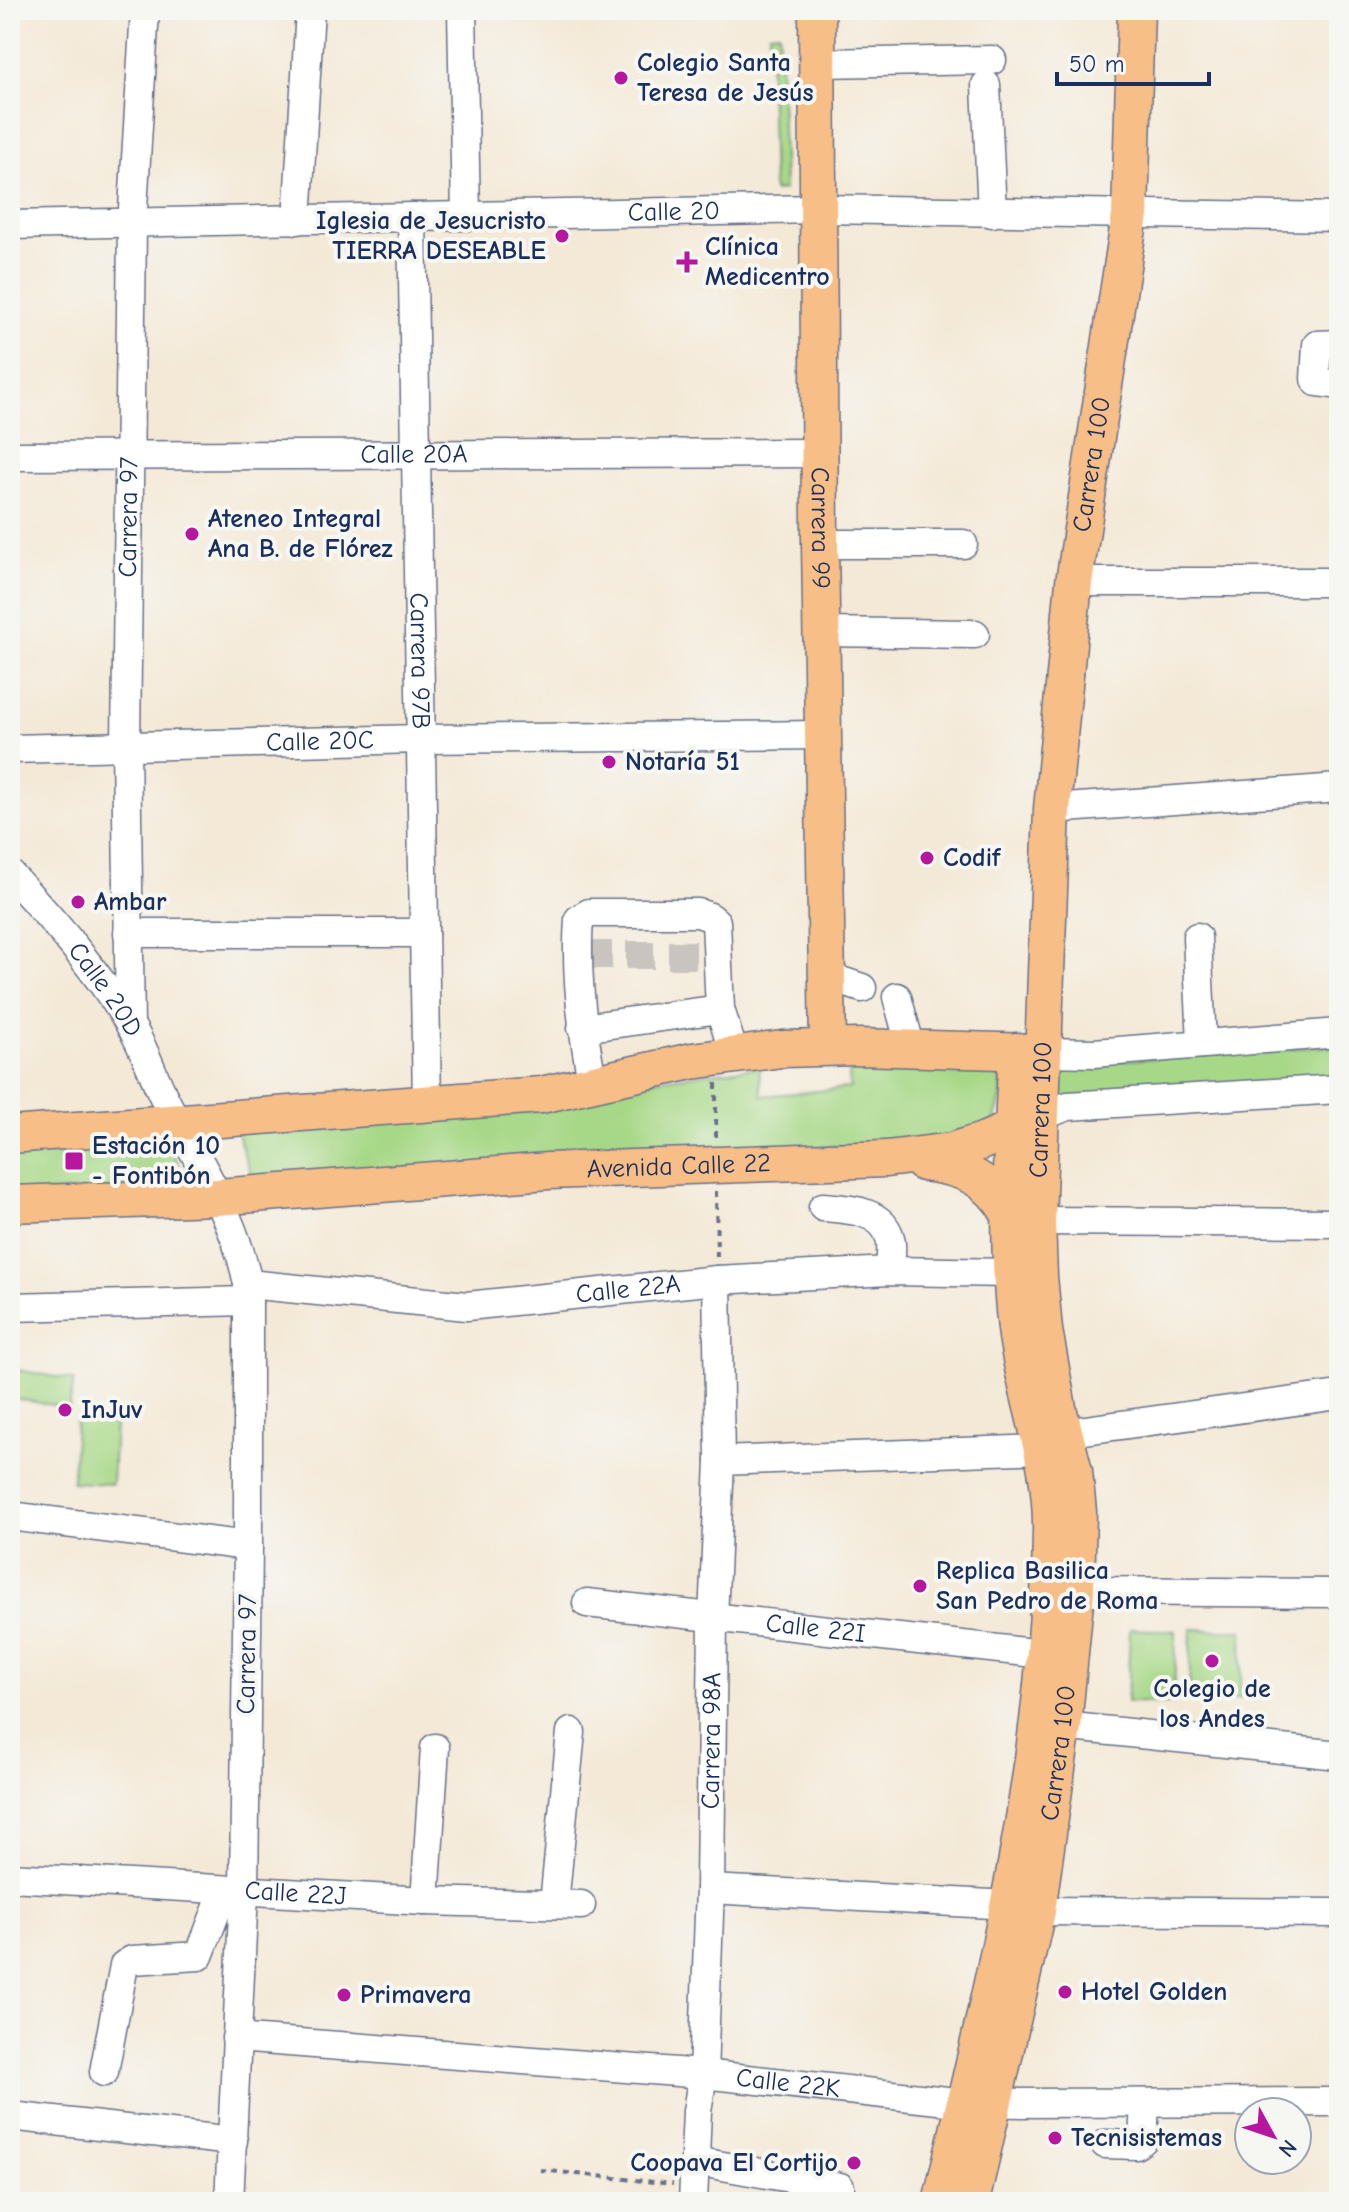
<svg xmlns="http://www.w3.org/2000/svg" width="1349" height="2212" font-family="'Comic Neue',sans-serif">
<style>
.green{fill:#a7d887;stroke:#618472;stroke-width:2}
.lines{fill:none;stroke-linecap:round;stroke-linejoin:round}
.minor-tunnel{stroke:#c9c4bf;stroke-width:28;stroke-dasharray:28 14;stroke-linecap:butt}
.minor-casing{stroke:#677088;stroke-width:31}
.major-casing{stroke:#677088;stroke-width:39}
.path{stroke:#677088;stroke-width:4;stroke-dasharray:6 6;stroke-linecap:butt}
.minor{stroke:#fff;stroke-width:28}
.major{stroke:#f7be87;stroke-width:36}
.poi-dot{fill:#b5179e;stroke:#f6f6f2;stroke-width:3}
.labels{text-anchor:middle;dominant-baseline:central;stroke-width:8;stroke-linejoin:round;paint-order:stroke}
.poi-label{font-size:26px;font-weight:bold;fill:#1b2f5e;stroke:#f6f6f2;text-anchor:start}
.street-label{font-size:26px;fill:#1b2f5e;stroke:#f6f6f2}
</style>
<rect width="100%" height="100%" fill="#f6f6f2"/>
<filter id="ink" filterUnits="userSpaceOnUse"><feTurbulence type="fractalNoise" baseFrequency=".0125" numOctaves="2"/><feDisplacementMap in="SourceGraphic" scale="16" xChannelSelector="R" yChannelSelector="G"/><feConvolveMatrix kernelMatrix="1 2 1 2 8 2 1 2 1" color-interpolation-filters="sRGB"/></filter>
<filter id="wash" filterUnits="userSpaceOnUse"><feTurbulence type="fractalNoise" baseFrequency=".006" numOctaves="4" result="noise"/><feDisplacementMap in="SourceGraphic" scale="32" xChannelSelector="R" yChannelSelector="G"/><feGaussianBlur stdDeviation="1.8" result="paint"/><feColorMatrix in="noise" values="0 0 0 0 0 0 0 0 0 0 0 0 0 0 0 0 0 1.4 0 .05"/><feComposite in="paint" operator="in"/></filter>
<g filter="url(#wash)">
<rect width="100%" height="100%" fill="#f4e9d7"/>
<!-- green -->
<g class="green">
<polygon points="779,32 784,190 773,191 769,33"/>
<polygon points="1339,1045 1339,1081 1057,1099 1056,1065"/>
<path d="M 848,1059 L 991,1067 C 1009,1084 1000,1101 994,1122 L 954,1140 L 252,1177 L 236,1130 L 759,1067 L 762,1096 L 850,1088 Z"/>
<polygon points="164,1137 190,1184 10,1195 10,1148"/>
<polygon points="17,1370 74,1380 69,1408 12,1398"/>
<polygon points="76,1421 115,1423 112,1484 72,1482"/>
<polygon points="1130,1629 1176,1631 1174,1703 1127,1702"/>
<polygon points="1191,1629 1243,1631 1240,1699 1189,1697"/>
</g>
</g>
<g filter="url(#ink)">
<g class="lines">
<!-- minor-tunnel -->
<polyline class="minor-tunnel" points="584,955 698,955"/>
<defs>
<g id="minor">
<polyline points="462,10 466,216"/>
<polyline points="819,63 992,60"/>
<polyline points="986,85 992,213"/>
<path id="s1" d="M 412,217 L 427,1104"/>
<polyline points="297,220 310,10"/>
<path id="s2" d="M 10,225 L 818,209 L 1339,217"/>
<polyline points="1339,344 1317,345 1315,379 1317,382 1339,385"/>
<path id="s3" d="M 10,456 L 819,453"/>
<polyline points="820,544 963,544"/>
<polyline points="1074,582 1339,582"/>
<polyline points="821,632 975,634"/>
<path id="s4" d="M 10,749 L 421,739 L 822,735"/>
<polyline points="1052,809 1339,788"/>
<path id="s5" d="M 10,874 C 53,920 96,969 129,1023 C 146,1050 155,1083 171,1111 C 202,1165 236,1223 248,1284 L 248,1546 L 244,1892 L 229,2202"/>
<polyline points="128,933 424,933"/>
<polyline points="1197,937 1202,1044"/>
<polyline points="826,976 862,988"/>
<polyline points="897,997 911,1048"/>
<path id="s6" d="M 130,1025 L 126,745 L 132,225 L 145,10"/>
<polyline points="582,1028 720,1009"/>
<polyline points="1043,1052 1094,1053 1339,1033"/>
<path d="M 593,1085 C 582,1030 575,975 579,919 L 589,913 L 698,913 L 710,917 L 716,922 L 720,1009 L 734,1054"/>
<polyline points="1041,1116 1068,1106 1339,1089"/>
<path d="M 823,1207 C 846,1209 882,1209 890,1238 C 893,1247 890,1261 890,1271"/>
<polyline points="1037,1221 1339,1223"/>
<path id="s7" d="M 248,1284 L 467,1306 L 717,1280 L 890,1271 L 1011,1273"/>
<polyline points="10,1307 248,1301"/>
<polyline points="1063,1433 1339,1395"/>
<polyline points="720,1461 1044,1449"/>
<polyline points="10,1516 248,1546"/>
<polyline points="1076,1591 1339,1593"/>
<path id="s8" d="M 587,1603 L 1043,1654"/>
<polyline points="1063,1726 1339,1755"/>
<path id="s9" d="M 10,1877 L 425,1901 L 581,1905"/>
<polyline points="710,1889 1010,1905"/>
<polyline points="425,1901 435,1748"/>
<polyline points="554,1904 571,1732"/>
<polyline points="1037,1911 1339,1913"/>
<path id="s10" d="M 236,2038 L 703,2074 L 965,2103 L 1339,2102"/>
<polyline points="104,2072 124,1965 132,1960 199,1956 224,1891"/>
<polyline points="10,2116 233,2141"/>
<polyline points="1105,2144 1136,2145 1143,2140 1145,2103"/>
<polyline points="695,2161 840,2187"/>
<path id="s11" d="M 693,2202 L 697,2111 L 703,2074 L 710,1889 L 713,1618 L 720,1461 L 717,1280"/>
</g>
<g id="major">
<path id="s12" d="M 817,10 L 820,544 L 828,1047"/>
<polyline points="10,1135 541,1095 692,1061 782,1049 858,1047 1038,1052"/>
<path d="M 923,1163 C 962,1167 989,1178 1009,1213"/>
<path id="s13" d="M 10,1204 L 217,1197 L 548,1171 L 886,1159 L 952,1151 L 983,1141 L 1032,1120"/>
<path d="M 941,2202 C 994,1981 1049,1759 1051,1530 C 1052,1457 1025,1399 1016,1329 C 1005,1236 1012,1144 1017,1051"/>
<path id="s14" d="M 971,2202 L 1037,1911 L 1063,1726 L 1076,1591 L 1078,1512 L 1074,1471 L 1058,1408 L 1044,1330 L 1039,1276 L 1037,1221 L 1052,809 L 1074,582 L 1130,215 L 1136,10"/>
</g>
</defs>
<!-- minor casing -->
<use href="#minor" class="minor-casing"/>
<!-- major casing -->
<use href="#major" class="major-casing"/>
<!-- path -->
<g class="path">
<polyline points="716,1083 716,1138"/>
<polyline points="716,1191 717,1258"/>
<polyline points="540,2170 673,2184"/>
</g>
<!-- minor -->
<use href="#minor" class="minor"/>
<!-- major -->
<use href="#major" class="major"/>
</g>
</g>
<!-- markers -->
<g class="poi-dot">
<circle cx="621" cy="78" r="8"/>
<circle cx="562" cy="236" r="8"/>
<path d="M683 250h8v8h8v8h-8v8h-8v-8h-8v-8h8z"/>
<circle cx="192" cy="534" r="8"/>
<circle cx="609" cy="762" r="8"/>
<circle cx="927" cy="858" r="8"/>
<circle cx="78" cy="902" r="8"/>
<rect x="64" y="1151" width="20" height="20" rx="4"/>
<circle cx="65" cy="1410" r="8"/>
<circle cx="920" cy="1586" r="8"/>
<circle cx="1212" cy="1661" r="8"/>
<circle cx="1065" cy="1992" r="8"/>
<circle cx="344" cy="1995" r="8"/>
<circle cx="1055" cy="2138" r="8"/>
<circle cx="854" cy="2163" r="8"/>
</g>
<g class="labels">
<!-- poi labels -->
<g class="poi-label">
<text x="637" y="63">Colegio Santa<tspan x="637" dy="30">Teresa de Jesús</tspan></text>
<text x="546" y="221" text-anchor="end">Iglesia de Jesucristo<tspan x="546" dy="30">TIERRA DESEABLE</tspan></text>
<text x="705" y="247">Clínica<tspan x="705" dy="30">Medicentro</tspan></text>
<text x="208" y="519">Ateneo Integral<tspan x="208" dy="30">Ana B. de Flórez</tspan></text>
<text x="625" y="762">Notaría 51</text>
<text x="943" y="858">Codif</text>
<text x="94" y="902">Ambar</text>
<text x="92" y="1146">Estación 10<tspan x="92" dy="30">- Fontibón</tspan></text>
<text x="81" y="1410">InJuv</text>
<text x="936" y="1571">Replica Basilica<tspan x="936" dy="30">San Pedro de Roma</tspan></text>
<text x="1212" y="1689" text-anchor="middle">Colegio de<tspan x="1212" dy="30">los Andes</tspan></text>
<text x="1081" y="1992">Hotel Golden</text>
<text x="360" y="1995">Primavera</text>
<text x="1071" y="2138">Tecnisistemas</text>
<text x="838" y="2163" text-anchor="end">Coopava El Cortijo</text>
</g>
<!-- street labels -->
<g class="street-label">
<text stroke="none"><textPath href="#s2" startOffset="664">Calle 20</textPath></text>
<text stroke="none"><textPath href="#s3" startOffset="404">Calle 20A</textPath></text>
<text stroke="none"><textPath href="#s14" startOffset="1754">Carrera 100</textPath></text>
<text stroke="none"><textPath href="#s6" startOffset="508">Carrera 97</textPath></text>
<text stroke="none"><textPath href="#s12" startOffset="518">Carrera 99</textPath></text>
<text stroke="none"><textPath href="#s1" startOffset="444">Carrera 97B</textPath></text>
<text stroke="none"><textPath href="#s4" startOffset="310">Calle 20C</textPath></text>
<text stroke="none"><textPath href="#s5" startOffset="150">Calle 20D</textPath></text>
<text stroke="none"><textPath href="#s14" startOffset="1106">Carrera 100</textPath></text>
<text stroke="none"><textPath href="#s13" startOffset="670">Avenida Calle 22</textPath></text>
<text stroke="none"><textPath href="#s7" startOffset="382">Calle 22A</textPath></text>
<text stroke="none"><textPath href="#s8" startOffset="230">Calle 22I</textPath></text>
<text transform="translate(247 1654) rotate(-89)">Carrera 97</text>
<text stroke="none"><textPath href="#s11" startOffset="462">Carrera 98A</textPath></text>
<text stroke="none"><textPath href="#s14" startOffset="458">Carrera 100</textPath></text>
<text stroke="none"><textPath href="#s9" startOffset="286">Calle 22J</textPath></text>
<text stroke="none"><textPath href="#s10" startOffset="554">Calle 22K</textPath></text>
</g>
</g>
<!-- margin -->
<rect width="1349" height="2212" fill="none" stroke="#f6f6f2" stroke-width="40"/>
<!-- north arrow -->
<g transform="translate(1273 2136) rotate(130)"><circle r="38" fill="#f6f6f2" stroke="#9ea6b7" stroke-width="2"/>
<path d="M0-6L14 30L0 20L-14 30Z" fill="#b5179e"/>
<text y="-12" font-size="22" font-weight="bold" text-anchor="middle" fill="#1b2f5e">N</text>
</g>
<!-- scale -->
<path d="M1057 72v12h152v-12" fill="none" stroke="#1b2f5e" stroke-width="4"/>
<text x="1069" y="72" font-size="24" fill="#1b2f5e" stroke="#f6f6f2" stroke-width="6" paint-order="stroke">50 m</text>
</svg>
